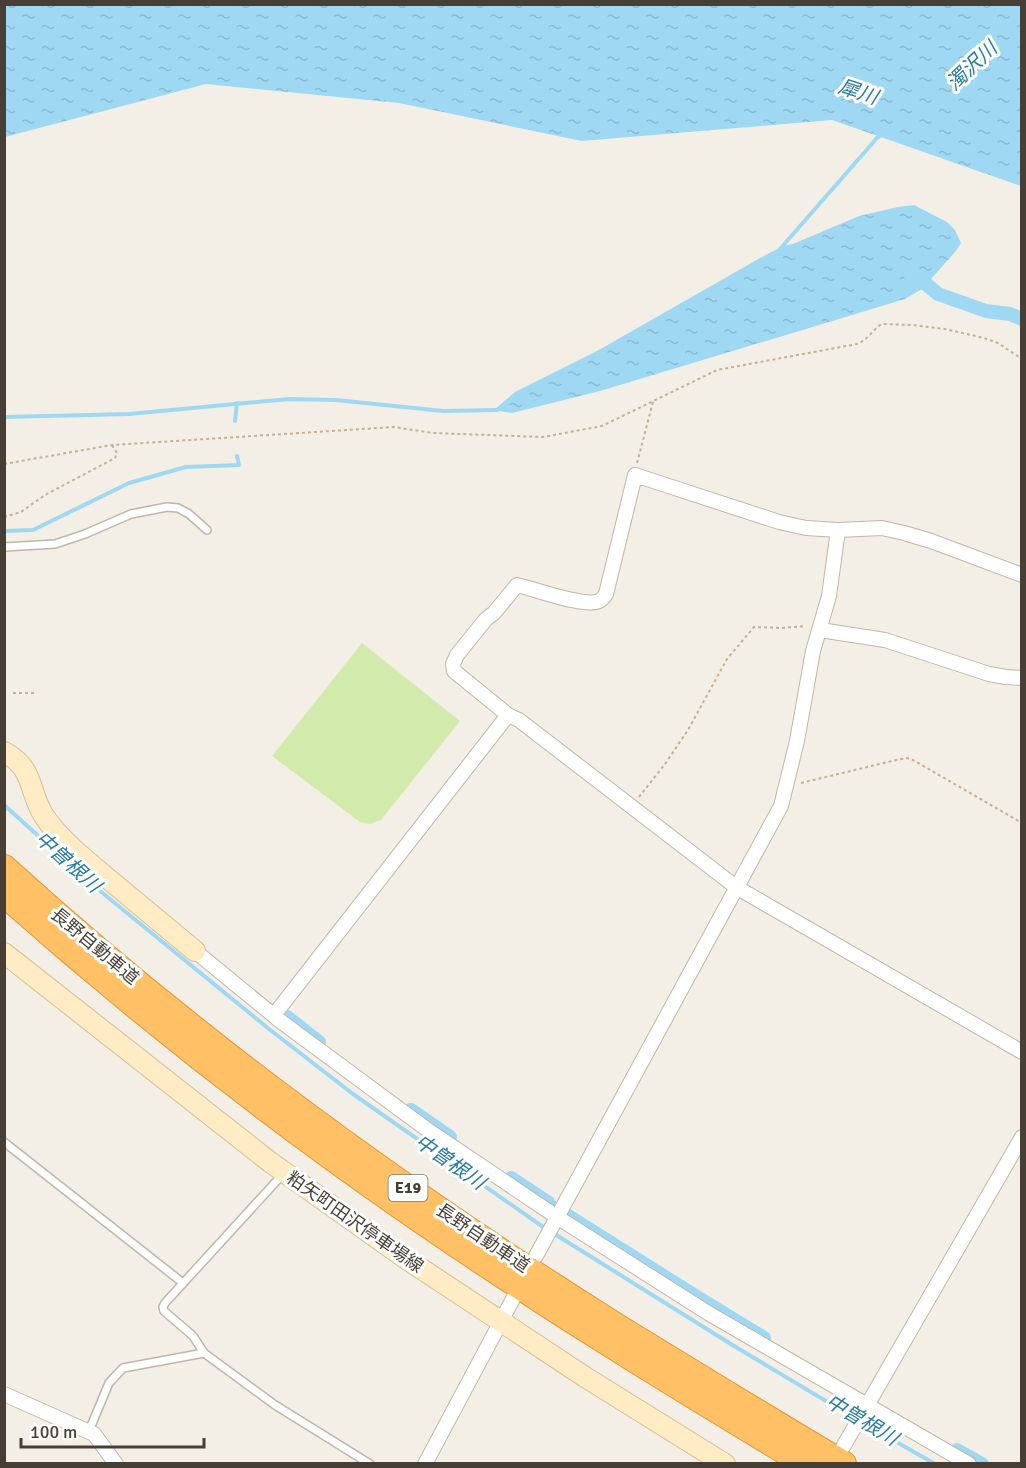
<svg xmlns="http://www.w3.org/2000/svg" width="1026" height="1468" font-family="Signika,'Noto Sans JP',sans-serif">
<style>
.pitch{fill:#d3eaad}
.water{fill:url(#water-ripples)}
.lines{fill:none;stroke-linecap:round;stroke-linejoin:round}
.stream{stroke:#9fd8f3;stroke-width:4}
.canal{stroke:#9fd8f3;stroke-width:14}
.lane-casing{stroke:#c0b6a8;stroke-width:10}
.street-casing{stroke:#c0b6a8;stroke-width:16}
.secondary-casing{stroke:#d6bf94;stroke-width:22}
.highway-casing{stroke:#e4942f;stroke-width:28}
.path{stroke:#c2b099;stroke-width:2;stroke-dasharray:3 3;stroke-linecap:butt}
.lane{stroke:#fff;stroke-width:7}
.street{stroke:#fff;stroke-width:14}
.secondary{stroke:#ffecc5;stroke-width:20}
.highway{stroke:#ffc066;stroke-width:26}
.labels{text-anchor:middle;dominant-baseline:central;stroke-width:6;stroke-linejoin:round;paint-order:stroke}
.shield{fill:#fff;stroke:#7e7872;stroke-width:1.5}
.shield-label{font-size:16px;font-weight:bold;fill:#473e35}
.street-label{font-size:18px;fill:#473e35;stroke:#fff}
.water-label{font-size:20px;font-style:italic;fill:#277ba7;stroke:#fff}
</style>
<defs>
<pattern id="water-ripples" width="26" height="14" patternUnits="userSpaceOnUse" patternTransform="scale(1.5)"><rect width="26" height="14" fill="#9fd8f3"/><path d="M2 4q2-2 4 0t4 0M15 11q2-2 4 0t4 0" fill="none" stroke="#8abad1"/></pattern>
</defs>
<rect width="100%" height="100%" fill="#f4efe6"/>
<!-- pitch -->
<polygon class="pitch" points="362,643 460,721 381,820 370,824 360,822 272,756"/>
<!-- water -->
<g class="water">
<polygon points="5,4 1021,5 1021,186 832,120 582,141 399,103 206,84 5,137"/>
<polygon points="914,205 947,222 955,230 961,243 955,252 922,289 905,299 600,391 512,413 494,410 515,392 597,351 760,258 783,246 793,244 859,216 898,207"/>
</g>
<g class="lines">
<!-- stream -->
<g class="stream">
<polyline points="780,249 877,138 883,134"/>
<polyline points="4,417 129,414 289,399 336,400 443,411 497,410"/>
<polyline points="235,421 237,403"/>
<polyline points="4,531 33,530 129,483 186,467 239,465 237,456"/>
<polyline points="4,805 94,886 269,1029 353,1094 546,1229"/>
<polyline points="553,1233 734,1346 856,1419"/>
<polyline points="862,1422 935,1464"/>
</g>
<!-- canal -->
<g class="canal">
<polyline points="911,276 926,284 938,294 986,311 1010,314 1022,319"/>
<polyline points="287,1017 319,1042"/>
<polyline points="411,1110 450,1137"/>
<polyline points="511,1178 549,1203"/>
<polyline points="568,1216 700,1299 764,1338"/>
<polyline points="957,1450 982,1464"/>
</g>
<defs>
<g id="lane">
<polyline points="4,547 55,544 85,534 131,514 167,507 178,508 189,514 207,530"/>
<polyline points="4,1142 183,1283"/>
<polyline points="283,1174 165,1303 163,1307 164,1311 193,1336 204,1353 275,1405 370,1464"/>
<polyline points="89,1431 109,1383 123,1368 204,1353"/>
</g>
<g id="street">
<path d="M 1022,575 L 931,541 L 904,533 L 882,528 L 838,530 L 806,528 L 779,522 L 635,475 L 606,594 C 604,597 603,599 599,601 C 585,608 535,589 517,585 L 494,613 L 486,619 L 457,655 L 453,664 L 454,671 L 508,715 L 519,720 L 736,887 L 1022,1052"/>
<polyline points="820,630 885,640 989,674 1006,677 1022,678"/>
<polyline points="195,951 279,1020 425,1128 557,1217 708,1313 969,1464"/>
<polyline points="274,1015 508,715"/>
<polyline points="536,1256 781,806 797,741 813,651 829,596 838,530"/>
<polyline points="4,1394 94,1434 116,1464"/>
<polyline points="843,1447 1022,1137"/>
<polyline points="425,1464 514,1297"/>
</g>
<g id="secondary">
<path d="M 4,752 C 35,768 28,791 44,816 C 60,840 85,859 106,877 C 136,902 165,926 195,951"/>
<polyline points="4,953 270,1162 405,1258 585,1377 725,1464"/>
</g>
<g id="highway">
<path d="M 4,868 C 192,1039 402,1192 617,1327 C 692,1373 767,1419 843,1464"/>
<path d="M 4,893 C 130,1005 263,1110 401,1206 C 533,1298 670,1382 807,1464"/>
</g>
</defs>
<!-- lane casing -->
<use href="#lane" class="lane-casing"/>
<!-- street casing -->
<use href="#street" class="street-casing"/>
<!-- secondary casing -->
<use href="#secondary" class="secondary-casing"/>
<!-- highway casing -->
<use href="#highway" class="highway-casing"/>
<!-- path -->
<g class="path">
<polyline points="637,463 653,402"/>
<path d="M 4,464 L 112,445 L 394,427 L 433,433 L 543,437 L 602,426 L 717,370 L 857,344 C 868,340 873,329 882,324 L 912,325 L 945,329 L 984,338 L 998,343 L 1022,359"/>
<polyline points="4,517 21,512 45,495 115,458 117,453 112,445"/>
<polyline points="13,693 34,693"/>
<polyline points="801,783 896,760 907,758 913,760 1022,823"/>
<polyline points="639,797 665,764 688,730 727,659 754,627 782,628 806,626"/>
</g>
<!-- lane -->
<use href="#lane" class="lane"/>
<!-- street -->
<use href="#street" class="street"/>
<!-- secondary -->
<use href="#secondary" class="secondary"/>
<!-- highway -->
<use href="#highway" class="highway"/>
</g>
<g class="labels">
<!-- shield labels -->
<rect class="shield" x="388.5" y="1175" width="39" height="26" rx="4.5"/>
<g class="shield-label">
<text x="408" y="1188">E19</text>
</g>
<!-- street labels -->
<g class="street-label">
<text transform="translate(95 946) rotate(40)">長野自動車道</text>
<text transform="translate(355 1222) rotate(35)">粕矢町田沢停車場線</text>
<text transform="translate(483 1238) rotate(34)">長野自動車道</text>
</g>
<!-- water labels -->
<g class="water-label">
<text transform="translate(972 66) rotate(-43)">濁沢川</text>
<text transform="translate(858 92) rotate(18)">犀川</text>
<text transform="translate(68 862) rotate(42)">中曽根川</text>
<text transform="translate(450 1162) rotate(35)">中曽根川</text>
<text transform="translate(862 1420) rotate(31)">中曽根川</text>
</g>
</g>
<!-- border -->
<rect width="1026" height="1468" fill="none" stroke="#473e35" stroke-width="12"/>
<!-- scale -->
<path d="M21 1438v9h183v-9" fill="none" stroke="#473e35" stroke-width="3"/>
<text x="30" y="1438" font-size="18" fill="#473e35" stroke="#ffffff" stroke-width="4.5" paint-order="stroke">100 m</text>
</svg>
